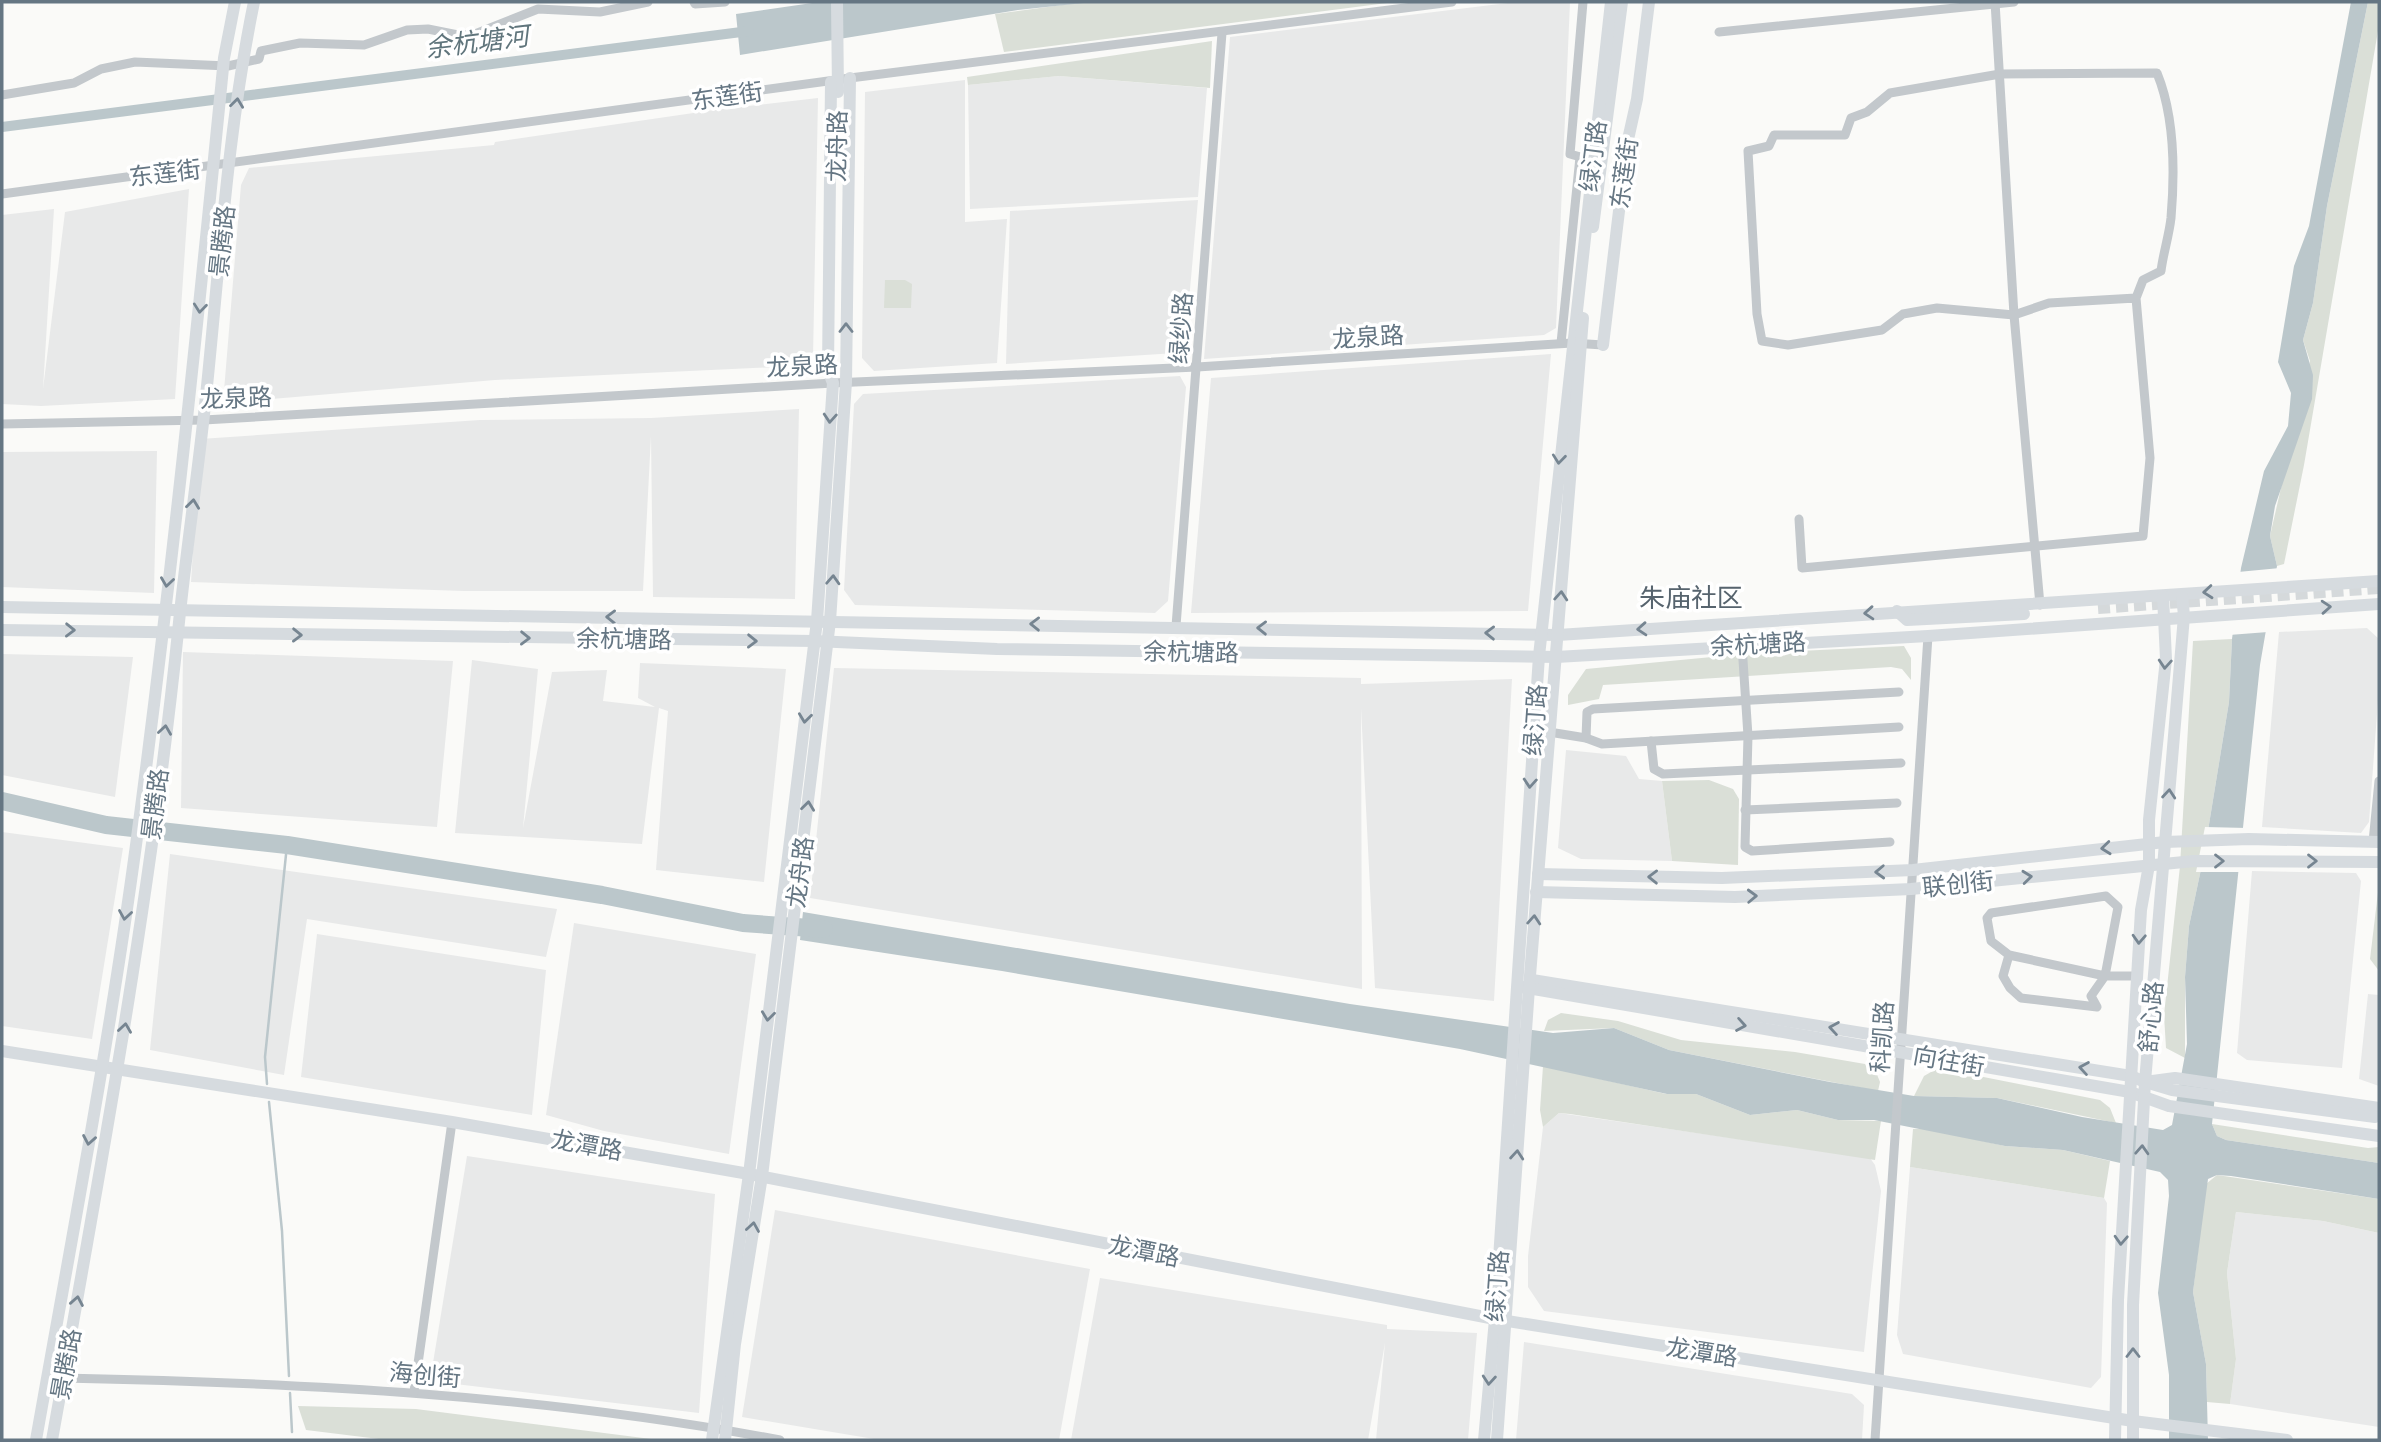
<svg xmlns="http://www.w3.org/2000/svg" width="2381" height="1442" font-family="Cabin,'Noto Sans SC',sans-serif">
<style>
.built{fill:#e8e9e9}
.green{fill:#dadfd7}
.water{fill:#bbc7cb}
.pier{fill:#fafaf8}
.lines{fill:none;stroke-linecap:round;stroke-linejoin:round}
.stream{stroke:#bbc7cb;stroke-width:2.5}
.canal{stroke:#bbc7cb;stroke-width:10}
.river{stroke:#bbc7cb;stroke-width:18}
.secondary-tunnel{stroke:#d5d9db;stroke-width:12;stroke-dasharray:12 6;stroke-linecap:butt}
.street{stroke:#c3c8cc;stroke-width:9}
.secondary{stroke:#d6dbdf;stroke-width:12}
.oneway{stroke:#768591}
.labels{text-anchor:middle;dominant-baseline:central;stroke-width:7;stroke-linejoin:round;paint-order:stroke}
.street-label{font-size:24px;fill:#657683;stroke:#fff}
.water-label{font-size:26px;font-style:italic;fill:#60757c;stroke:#fff}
.neighbourhood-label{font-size:26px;fill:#57646e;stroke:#fff}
</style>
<rect width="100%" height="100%" fill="#fafaf8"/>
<!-- built -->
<g class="built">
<polygon points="1516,2 1570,2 1556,328 1544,335 1204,359 1230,37"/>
<polygon points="1059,76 1207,88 1198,197 970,209 968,85"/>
<polygon points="965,80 965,222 1007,219 997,363 874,371 862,358 865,92"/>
<polygon points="818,98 813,358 799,366 495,380 223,403 241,185 249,168 494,145 495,142 714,110"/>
<polygon points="189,189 175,399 41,406 2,404 2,215 54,209 43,389 65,212"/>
<polygon points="1198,200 1185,345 1176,353 1006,364 1010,211"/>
<polygon points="1551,354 1528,611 1191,613 1211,378"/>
<polygon points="1180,376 1186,387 1168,601 1155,613 855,605 844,590 854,404 863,394"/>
<polygon points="799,409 795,599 653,597 651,436 643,591 464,591 191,582 200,439 480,420 651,418"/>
<polygon points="157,451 154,593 2,587 2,452"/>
<polygon points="2367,628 2379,639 2379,687 2369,822 2361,833 2262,827 2279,632"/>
<polygon points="183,652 453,661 437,827 181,808"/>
<polygon points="2,654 133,657 115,797 2,775"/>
<polygon points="472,660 538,669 523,828 552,672 607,670 603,701 655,707 638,698 640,663 786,669 764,882 656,870 668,711 659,708 642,844 455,833"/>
<polygon points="834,668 1361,678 1361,684 1512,679 1494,1001 1375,988 1361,708 1362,989 810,898"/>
<polygon points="1566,750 1626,756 1639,779 1662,781 1672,861 1581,859 1558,848"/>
<polygon points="2,832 123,848 92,1039 2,1026"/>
<polygon points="170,854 557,909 546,957 307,919 284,1075 150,1050"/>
<polygon points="2252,871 2356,873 2361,881 2342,1068 2247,1060 2237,1053"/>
<polygon points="574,923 756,954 729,1154 604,1131 546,1115"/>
<polygon points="317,934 546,970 532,1115 301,1077"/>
<polygon points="2368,994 2379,995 2379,1086 2359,1079"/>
<polygon points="1559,1113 1870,1158 1875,1165 1881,1191 1864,1352 1544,1311 1528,1287 1528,1256 1543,1127"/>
<polygon points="467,1156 715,1194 699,1413 430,1381"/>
<polygon points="1910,1167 2104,1198 2107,1203 2101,1377 2091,1388 1903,1354 1897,1335"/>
<polygon points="775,1210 1090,1269 1059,1440 880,1440 742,1417"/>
<polygon points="2236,1212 2323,1221 2379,1233 2379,1427 2230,1404 2236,1359 2227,1273"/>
<polygon points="1100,1278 1387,1325 1387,1329 1477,1333 1468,1440 1376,1440 1385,1343 1368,1440 1071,1440"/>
<polygon points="1524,1342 1852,1394 1864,1405 1862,1440 1516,1440"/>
</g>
<!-- green -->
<g class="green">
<polygon points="1084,2 1395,2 1004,52 995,14"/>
<polygon points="2368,2 2379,2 2379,25 2304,465 2284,564 2277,566 2270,536 2310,361 2303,340 2313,303 2327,206"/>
<polygon points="1212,41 1210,88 1059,76 968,85 967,77"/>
<polygon points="885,280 905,280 912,284 911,308 884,308"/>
<polygon points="2232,639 2229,702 2204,855 2189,926 2185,977 2185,1058 2166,1048 2164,1015 2180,866 2193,641"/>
<polygon points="1904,646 1911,658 1911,680 1902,669 1891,667 1603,685 1599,699 1568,705 1568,695 1586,669 1754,653"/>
<polygon points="1709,780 1733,789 1739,799 1738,865 1672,861 1662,781"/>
<polygon points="2379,884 2379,971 2370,959"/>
<polygon points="1561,1013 1618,1021 1681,1040 1795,1052 1865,1064 1876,1072 1880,1082 1878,1091 1669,1050 1614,1028 1544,1031 1548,1020"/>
<polygon points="1543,1066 1666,1094 1696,1094 1750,1115 1797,1110 1838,1120 1881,1121 1875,1160 1570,1114 1559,1113 1543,1127 1540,1110"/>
<polygon points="1938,1068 2100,1100 2110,1108 2116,1123 1997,1098 1914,1096 1924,1076"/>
<polygon points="2212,1124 2368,1148 2379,1147 2379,1163 2226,1140 2217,1136"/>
<polygon points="1913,1129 1929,1129 2005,1146 2063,1150 2110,1161 2104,1198 1910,1167"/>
<polygon points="2217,1175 2379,1199 2379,1233 2323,1221 2236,1212 2227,1273 2236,1359 2230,1404 2207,1402 2206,1364 2193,1292 2206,1184"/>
<polygon points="298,1406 416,1409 659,1440 387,1440 306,1430"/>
</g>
<!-- water -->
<g class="water">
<polygon points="819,2 1093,2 1018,10 740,55 736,14"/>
<polygon points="2351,2 2368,2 2327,206 2313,303 2303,340 2313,375 2312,399 2275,506 2270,536 2277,566 2260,665 2212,1124 2217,1136 2226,1140 2379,1163 2379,1199 2231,1176 2217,1175 2208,1179 2193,1292 2206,1364 2208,1440 2169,1440 2169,1375 2158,1293 2169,1196 2168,1180 2160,1172 2063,1150 2005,1146 1874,1120 1838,1120 1797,1110 1750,1115 1696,1094 1667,1094 1460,1049 1002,971 800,940 803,912 1350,1004 1553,1033 1614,1028 1669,1050 1830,1082 1914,1096 1997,1098 2082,1117 2163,1130 2172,1125 2187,1044 2185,977 2189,926 2204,855 2229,702 2232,639 2241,568 2264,471 2288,426 2291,393 2278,362 2294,266 2309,226"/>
</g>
<!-- pier -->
<g class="pier">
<polygon points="2280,568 2268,632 2229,635 2238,572"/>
<polygon points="2205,827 2247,828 2241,872 2196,872"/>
</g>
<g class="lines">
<!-- stream -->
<g class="stream">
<polyline points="267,1084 265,1057 287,845"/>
<polyline points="269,1102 282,1231 289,1376"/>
<polyline points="290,1393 292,1432"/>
</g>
<!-- canal -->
<polyline class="canal" points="2,127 749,31"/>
<!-- river -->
<polyline class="river" points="2,801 106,825 287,845 602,895 743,923 824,929"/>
<!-- secondary-tunnel -->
<polyline class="secondary-tunnel" points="2098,608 2379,588"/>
<!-- street -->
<g class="street">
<polyline points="694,2 695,4 725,2"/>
<polyline points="1583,2 1570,154 1584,158"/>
<polyline points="1995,2 2014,315 2040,605"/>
<polyline points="1719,32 2014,2"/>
<polyline points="2,95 74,83 101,69 135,62 228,66 259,59 261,51 300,43 364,45 407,30 428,29 458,35 475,34 538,9 600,12 648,2"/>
<polyline points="2,194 850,78 1452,2"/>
<polyline points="1561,343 1580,157"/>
<polyline points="2,424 204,420 833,383 1197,367 1572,343 1603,345"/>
<path d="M 1799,519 L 1802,568 L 2143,536 L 2150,458 L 2136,298 L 2049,303 L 2014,315 L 1937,308 L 1903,314 L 1882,330 L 1788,345 L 1762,341 L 1757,314 L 1748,151 L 1769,146 L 1774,135 L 1845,135 L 1851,118 L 1867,112 L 1890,93 L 2000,74 L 2157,73 C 2175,117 2175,171 2171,218 C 2169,236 2163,254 2161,271 L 2143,280 L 2136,298"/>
<polyline points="1176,626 1222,33"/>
<polyline points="1742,645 1748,736 1745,847 1752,851 1890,842"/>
<polyline points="1549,732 1586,738 1602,744 1899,727"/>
<polyline points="1586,738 1587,712 1593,709 1899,692"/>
<polyline points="1651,741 1654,769 1663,774 1901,763"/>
<polyline points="1745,810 1897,803"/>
<polyline points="2373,842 2379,781"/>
<polyline points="2009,955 2105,976 2091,996 2097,1007 2021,998 2010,988 2003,976 2009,955 1991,941 1987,918 1991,913 2106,896 2118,907 2105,976 2137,976"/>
<path d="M 63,1378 C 303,1383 544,1395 780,1440"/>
<polyline points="414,1392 452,1122"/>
<polyline points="1875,1440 1928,636"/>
</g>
<!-- secondary -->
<g class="secondary">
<polyline points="837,2 838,92"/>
<polyline points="1593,227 1622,2"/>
<polyline points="1603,345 1627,144 1637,99 1649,2"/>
<polyline points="2,607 1558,635 2379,581"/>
<polyline points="1897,611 1907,620 2024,614"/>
<polyline points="2,630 814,641 997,649 1556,657 1928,636 2379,604"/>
<polyline points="1538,874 1722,878 1913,870 2165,842 2249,839 2379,842"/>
<polyline points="1536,892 1735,897 1911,889 2194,861 2379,862"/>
<polyline points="1532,980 2131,1076 2145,1082 2175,1078 2379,1108"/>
<polyline points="1522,987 2130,1092 2169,1106 2379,1136"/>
<polyline points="2,1051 452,1122 749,1174 1495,1319 2133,1421 2287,1440"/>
<polyline points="2152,1084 2172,1090 2375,1117"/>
<path d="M 36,1440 C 71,1242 109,1045 136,845 C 171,583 198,321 224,58 L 235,2"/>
<path d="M 52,1440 C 100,1172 150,903 178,632 C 186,550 199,468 207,386 C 220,258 228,128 254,2"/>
<polyline points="712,1440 749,1174 817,621 833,383 828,370 831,82"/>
<polyline points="725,1440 735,1344 762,1176 830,621 846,382 850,78"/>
<polyline points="1484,1440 1495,1319 1539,656 1611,2"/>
<polyline points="1497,1440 1529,988 1583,318"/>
<polyline points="2115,1440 2118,1300 2141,910 2149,865 2149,820 2166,659 2163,596"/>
<polyline points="2133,1440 2133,1305 2145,1082 2184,616 2182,595"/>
</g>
</g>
<!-- one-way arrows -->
<defs><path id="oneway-chevron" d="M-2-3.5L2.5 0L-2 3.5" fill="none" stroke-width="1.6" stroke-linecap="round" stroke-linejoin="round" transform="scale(1.75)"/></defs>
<g class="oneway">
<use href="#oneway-chevron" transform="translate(237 103) rotate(-83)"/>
<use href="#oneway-chevron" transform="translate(200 308) rotate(96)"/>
<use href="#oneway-chevron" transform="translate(846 328) rotate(-90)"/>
<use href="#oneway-chevron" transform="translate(830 418) rotate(94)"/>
<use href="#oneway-chevron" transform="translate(1559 459) rotate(96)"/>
<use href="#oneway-chevron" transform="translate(193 504) rotate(-83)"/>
<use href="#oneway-chevron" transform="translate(833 580) rotate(-87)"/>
<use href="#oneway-chevron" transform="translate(167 582) rotate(98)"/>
<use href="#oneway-chevron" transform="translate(2208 592) rotate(175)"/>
<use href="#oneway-chevron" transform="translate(1561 596) rotate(-86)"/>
<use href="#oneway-chevron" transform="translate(2326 607) rotate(-4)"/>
<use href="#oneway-chevron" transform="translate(1869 613) rotate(176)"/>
<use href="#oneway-chevron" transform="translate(611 617) rotate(-179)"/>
<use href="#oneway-chevron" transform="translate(1035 624) rotate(-179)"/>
<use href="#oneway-chevron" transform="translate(1262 628) rotate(-179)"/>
<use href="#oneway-chevron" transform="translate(1642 629) rotate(176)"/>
<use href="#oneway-chevron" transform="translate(70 630) rotate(1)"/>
<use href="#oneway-chevron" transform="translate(1490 633) rotate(-179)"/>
<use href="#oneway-chevron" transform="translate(297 635) rotate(1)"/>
<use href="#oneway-chevron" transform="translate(525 638) rotate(1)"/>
<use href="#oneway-chevron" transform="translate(752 641) rotate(1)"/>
<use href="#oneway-chevron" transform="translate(2165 664) rotate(94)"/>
<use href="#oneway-chevron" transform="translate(805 718) rotate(97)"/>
<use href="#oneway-chevron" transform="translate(165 730) rotate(-82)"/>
<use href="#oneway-chevron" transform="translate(1530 783) rotate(94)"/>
<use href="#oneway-chevron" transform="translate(2169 794) rotate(-85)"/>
<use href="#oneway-chevron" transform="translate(808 806) rotate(-83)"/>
<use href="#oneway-chevron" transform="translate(2106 848) rotate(174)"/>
<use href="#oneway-chevron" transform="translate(2219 861)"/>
<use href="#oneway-chevron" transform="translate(2312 861)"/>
<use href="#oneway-chevron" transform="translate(1880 872) rotate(178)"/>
<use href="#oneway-chevron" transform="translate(1653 877) rotate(-179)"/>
<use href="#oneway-chevron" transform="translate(2027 877) rotate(-6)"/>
<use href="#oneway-chevron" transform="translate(1752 896) rotate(-2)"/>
<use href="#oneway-chevron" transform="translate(125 915) rotate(99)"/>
<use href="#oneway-chevron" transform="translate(1534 920) rotate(-86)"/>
<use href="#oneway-chevron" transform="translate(2139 939) rotate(93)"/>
<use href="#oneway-chevron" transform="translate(768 1016) rotate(97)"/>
<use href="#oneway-chevron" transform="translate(1741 1025) rotate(10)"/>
<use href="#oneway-chevron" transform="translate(125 1028) rotate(-82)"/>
<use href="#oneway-chevron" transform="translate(1834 1028) rotate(-171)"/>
<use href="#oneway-chevron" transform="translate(2084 1068) rotate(-171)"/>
<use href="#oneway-chevron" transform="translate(89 1140) rotate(100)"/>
<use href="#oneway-chevron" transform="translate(2142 1150) rotate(-87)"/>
<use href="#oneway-chevron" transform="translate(1517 1155) rotate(-85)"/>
<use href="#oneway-chevron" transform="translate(753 1227) rotate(-81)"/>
<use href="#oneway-chevron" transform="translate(2121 1240) rotate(93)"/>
<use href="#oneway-chevron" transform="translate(77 1301) rotate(-80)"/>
<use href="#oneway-chevron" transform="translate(2133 1353) rotate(-90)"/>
<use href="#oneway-chevron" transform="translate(1489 1380) rotate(95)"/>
</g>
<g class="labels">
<!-- street labels -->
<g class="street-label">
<text transform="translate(727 96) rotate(-8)">东莲街</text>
<text transform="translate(837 146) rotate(-89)">龙舟路</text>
<text transform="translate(1593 156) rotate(-83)">绿汀路</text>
<text transform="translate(165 173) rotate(-7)">东莲街</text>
<text transform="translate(1624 173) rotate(-82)">东莲街</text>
<text transform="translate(222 241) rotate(-84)">景腾路</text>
<text transform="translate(1181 328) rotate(-86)">绿纱路</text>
<text transform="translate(1368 337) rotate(-4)">龙泉路</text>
<text transform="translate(802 366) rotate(-3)">龙泉路</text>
<text transform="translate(236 398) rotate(-2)">龙泉路</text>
<text transform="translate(624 639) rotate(1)">余杭塘路</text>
<text transform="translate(1758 644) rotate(-3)">余杭塘路</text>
<text transform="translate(1191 652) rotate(1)">余杭塘路</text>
<text transform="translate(1535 720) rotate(-86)">绿汀路</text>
<text transform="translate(155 804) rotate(-83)">景腾路</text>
<text transform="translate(800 872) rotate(-83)">龙舟路</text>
<text transform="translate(1958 884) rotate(-6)">联创街</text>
<text transform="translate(2151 1017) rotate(-85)">舒心路</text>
<text transform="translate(1882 1037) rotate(-86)">科凯路</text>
<text transform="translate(1949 1061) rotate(10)">向往街</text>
<text transform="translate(587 1145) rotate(10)">龙潭路</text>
<text transform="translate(1144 1251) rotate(11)">龙潭路</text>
<text transform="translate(1497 1286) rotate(-86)">绿汀路</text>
<text transform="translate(1702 1352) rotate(9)">龙潭路</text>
<text transform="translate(66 1364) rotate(-80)">景腾路</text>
<text transform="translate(425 1375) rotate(5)">海创街</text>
</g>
<!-- water labels -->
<g class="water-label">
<text transform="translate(477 42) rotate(-7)">余杭塘河</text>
</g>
<!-- neighbourhood labels -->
<g class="neighbourhood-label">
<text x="1691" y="598">朱庙社区</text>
</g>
</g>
<!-- border -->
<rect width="2381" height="1442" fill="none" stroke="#657683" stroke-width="7"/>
</svg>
